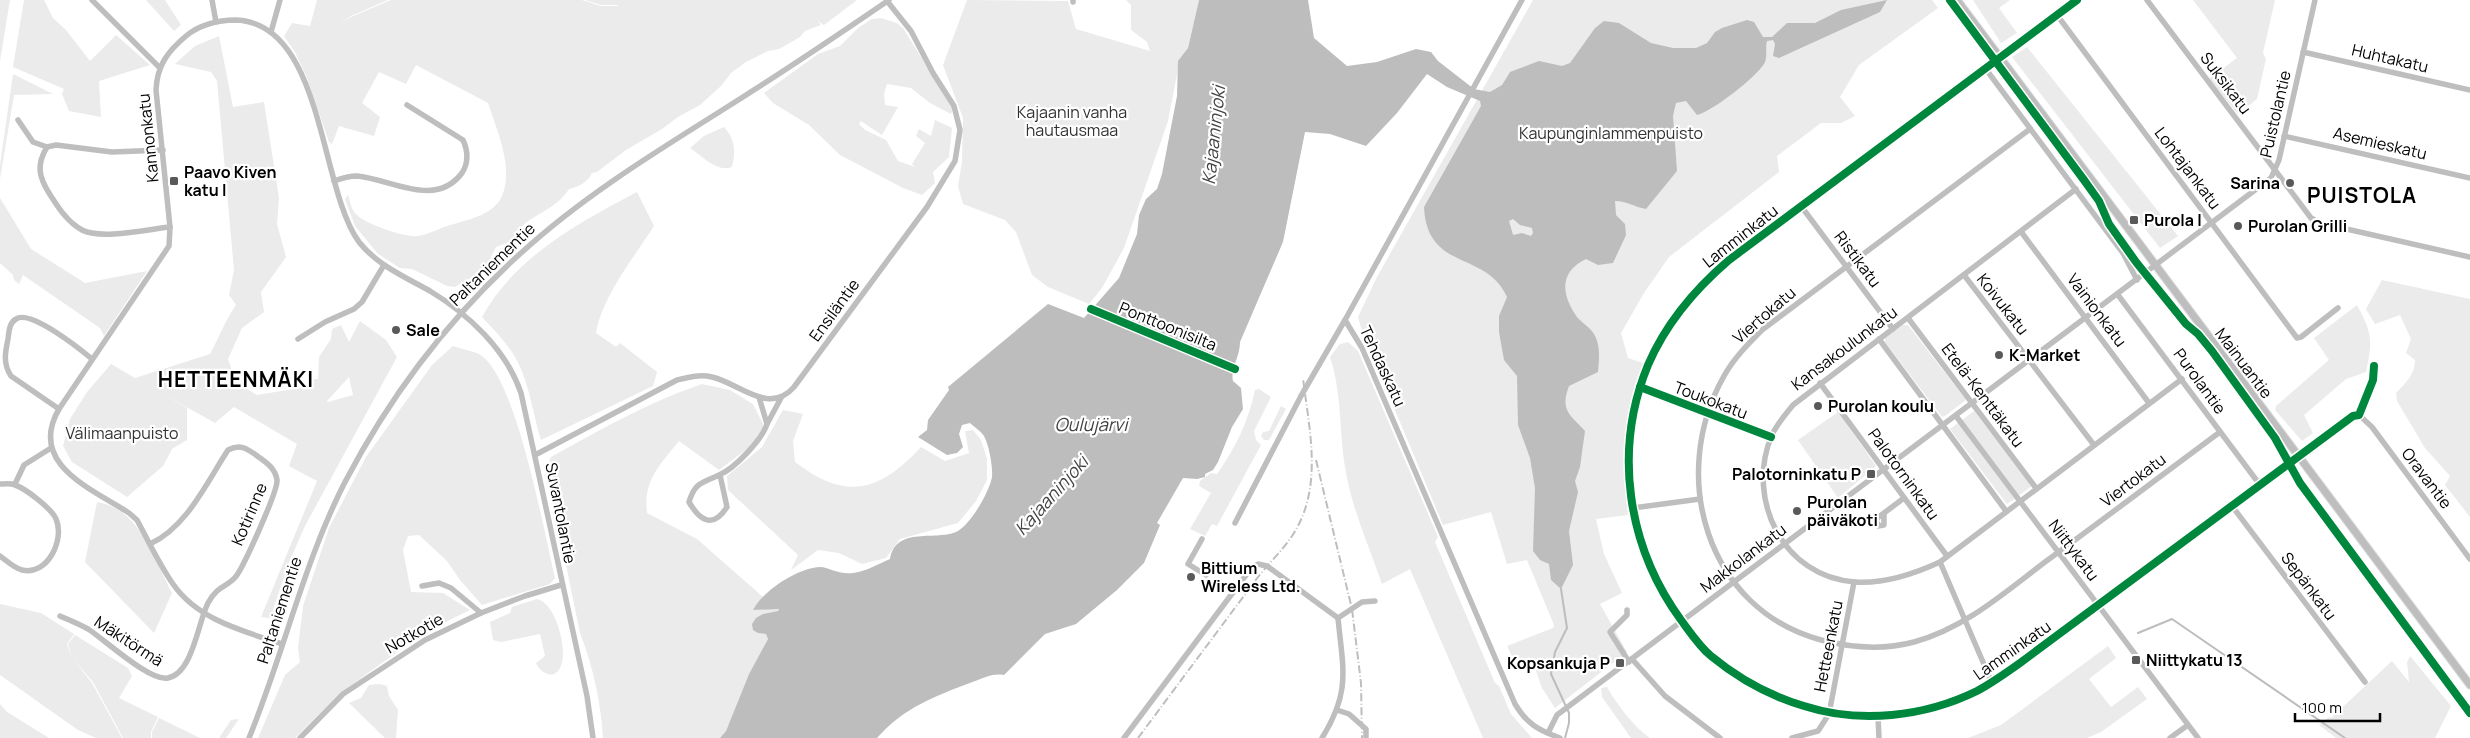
<svg xmlns="http://www.w3.org/2000/svg" width="2470" height="738" font-family="Manrope,sans-serif">
<style>
.green{fill:#ebebeb;fill-rule:evenodd}
.water{fill:#bdbdbd;fill-rule:evenodd}
.lines{fill:none;stroke-linecap:round;stroke-linejoin:round}
.stream{stroke:#bdbdbd;stroke-width:2}
.major-casing{stroke:#dbdbdb;stroke-width:9}
.minor{stroke:#bebebe;stroke-width:5.5}
.major{stroke:#bebebe;stroke-width:7}
.rail{stroke:#bebebe;stroke-width:2;stroke-dasharray:8 2.5 1 2.5;stroke-linecap:butt}
.cycleway-casing{stroke:#fff;stroke-width:11}
.cycleway{stroke:#00873e;stroke-width:8}
.poi-dot{fill:#595959;stroke:#fff;stroke-width:2}
.labels{text-anchor:middle;dominant-baseline:central;stroke-width:4.5;stroke-linejoin:round;paint-order:stroke}
.street-label{font-size:16px;fill:#000;stroke:#fff}
.park-label{font-size:16px;fill:#313131;stroke:#fff}
.poi-label{font-size:16px;font-weight:bold;fill:#000;stroke:#fff;text-anchor:start}
.water-label{font-size:18px;font-style:italic;fill:#424242;stroke:#fff}
.district-label{font-size:21px;font-weight:bold;letter-spacing:1px;fill:#000;stroke:#fff}
</style>
<rect width="100%" height="100%" fill="#fff"/>
<!-- green -->
<g class="green">
<polygon points="0,0 10,0 0,61"/>
<polygon points="24,0 44,0 53,18 66,30 90,61 116,35 150,65 99,81 101,117 69,111 62,94 64,89 13,67"/>
<polygon points="146,0 165,0 181,25 174,31"/>
<path d="M 317,0 L 388,0 L 351,16 L 340,24 L 351,17 L 391,0 L 582,0 L 601,6 L 617,6 L 618,5 L 601,5 L 585,0 L 857,0 L 824,25 L 818,21 L 821,25 L 805,31 L 800,37 L 779,49 L 768,51 L 746,62 L 731,73 L 721,86 L 700,105 L 678,117 L 662,129 L 626,150 L 597,172 L 592,173 C 588,182 578,187 569,189 C 556,209 538,212 522,226 C 518,230 518,235 515,240 L 496,247 L 487,265 L 476,275 L 455,287 L 447,286 L 412,269 L 400,268 L 378,254 L 355,226 L 345,199 L 348,195 C 350,200 351,209 355,213 C 362,223 405,238 418,236 C 430,234 442,227 454,224 C 471,219 494,214 502,196 C 514,167 497,131 488,103 L 416,65 L 406,84 L 379,72 L 362,103 L 380,117 L 374,136 L 339,126 L 332,144 L 329,142 L 307,78 L 295,52 L 284,36 L 292,23 L 310,26 Z"/>
<polygon points="967,0 1068,1 1076,29 1150,51 1147,42 1131,30 1131,5 1126,0 1199,0 1188,48 1180,59 1168,121 1124,248 1102,288 1089,304 1048,287 1032,275 1016,232 1005,220 963,204 958,186 962,162 963,118 943,65"/>
<path d="M 1533,0 L 1932,0 L 1938,8 L 1859,65 L 1840,97 L 1855,116 L 1841,123 L 1821,123 L 1777,156 L 1779,172 L 1669,257 L 1644,293 L 1621,333 L 1628,358 L 1646,364 C 1621,418 1621,457 1628,515 L 1596,519 L 1604,554 L 1622,593 L 1600,604 L 1627,652 L 1555,708 L 1542,688 L 1535,668 L 1528,670 L 1518,669 L 1507,646 L 1553,628 L 1554,625 L 1527,560 L 1507,564 L 1491,512 L 1443,525 L 1362,331 L 1358,317 L 1377,277 Z"/>
<polygon points="1973,0 2010,0 1999,8 2017,33 2001,43"/>
<polygon points="2193,0 2275,0 2263,53 2266,59 2257,99 2238,114 2209,79 2237,58"/>
<polygon points="881,18 897,23 903,28 953,109 951,114 930,103 911,88 887,84 884,94 885,105 898,107 882,135 861,121 859,124 865,130 886,140 898,161 915,167 912,164 925,143 916,136 919,129 931,136 935,120 952,128 949,157 933,172 935,183 922,195 903,188 840,155 809,125 773,103 764,93 818,54 840,46 858,28 872,19"/>
<path d="M 219,36 L 233,107 L 264,102 L 279,198 L 277,224 L 286,257 L 261,292 L 264,312 L 242,328 L 228,359 L 236,382 L 257,395 L 312,386 L 311,379 L 318,379 L 319,357 L 331,339 L 332,329 L 341,325 L 349,342 L 360,321 L 386,340 L 397,357 L 305,526 L 290,560 L 270,618 L 261,617 L 317,481 L 289,466 L 297,444 L 234,407 L 215,423 L 163,394 L 187,408 L 187,440 L 172,449 L 163,466 L 127,497 L 72,462 L 63,446 L 70,419 L 87,392 L 111,364 L 135,378 L 210,354 C 219,337 225,321 236,305 L 229,295 L 234,270 L 217,81 L 211,72 L 175,64 L 195,46 ZM 349,377 L 353,395 L 328,402 L 327,401 Z"/>
<polygon points="2027,47 2178,236 2160,248 2012,57"/>
<polygon points="13,74 53,94 14,95 0,179 0,165"/>
<path d="M 724,127 C 735,139 736,151 732,167 C 718,173 702,156 690,148 L 704,136 Z"/>
<path d="M 637,192 L 654,226 C 634,257 602,297 596,333 L 616,347 L 620,343 L 657,372 L 653,386 L 541,440 C 533,414 529,381 515,357 C 506,342 494,330 482,317 C 515,257 578,223 637,192 Z"/>
<polygon points="0,198 31,249 85,283 147,271 104,336 100,328 23,275 19,284 14,280 13,275 0,263"/>
<path d="M 2382,280 L 2470,299 L 2470,517 L 2445,485 L 2450,476 L 2425,448 L 2397,401 L 2396,393 C 2406,383 2415,374 2415,360 L 2406,353 L 2411,339 L 2400,315 L 2375,324 L 2366,309 Z"/>
<path d="M 2357,305 C 2372,333 2373,340 2366,372 L 2346,379 L 2304,415 L 2313,433 L 2302,441 L 2275,410 L 2276,406 L 2329,360 L 2314,338 Z"/>
<polygon points="1903,325 1908,325 1966,400 1945,416 1942,417 1885,342 1885,337"/>
<path d="M 1348,342 L 1358,351 L 1438,537 L 1435,542 L 1495,683 L 1499,686 L 1511,714 L 1532,738 L 1483,738 L 1410,569 L 1382,584 C 1369,546 1351,507 1345,467 C 1339,430 1342,393 1330,357 L 1340,344 Z"/>
<path d="M 453,346 C 461,349 475,351 482,356 C 517,382 544,532 555,578 L 550,584 L 482,605 L 460,580 L 447,561 L 419,535 L 408,536 L 403,550 L 411,592 L 443,593 L 470,610 L 425,632 L 339,694 L 295,738 L 258,738 L 285,675 L 300,662 L 298,648 L 303,606 L 329,528 L 366,457 L 432,365 Z"/>
<path d="M 702,384 L 730,390 L 753,404 L 764,426 L 751,446 L 719,470 L 679,441 C 660,465 643,480 647,513 L 697,539 L 763,597 L 754,610 L 779,608 L 778,611 L 763,614 L 758,633 L 766,634 L 768,639 L 749,674 L 726,731 L 720,738 L 603,738 C 601,703 593,666 580,633 L 546,468 L 551,457 C 600,430 648,402 702,384 Z"/>
<path d="M 1259,389 L 1271,397 L 1254,431 L 1256,440 L 1261,445 L 1217,526 L 1212,524 L 1205,536 L 1190,529 L 1211,493 L 1199,486 L 1200,481 L 1211,473 L 1217,474 C 1235,449 1249,420 1255,390 Z"/>
<polygon points="1281,406 1286,409 1269,440 1264,440 1261,436 1263,432 1269,431"/>
<path d="M 783,410 L 803,414 L 793,441 L 795,462 C 805,469 817,478 829,482 C 867,497 896,474 921,447 L 945,461 L 969,453 L 965,431 L 973,430 L 981,440 L 987,459 L 987,480 L 976,501 L 958,523 L 900,539 L 886,558 L 862,564 L 839,553 L 818,550 L 791,570 L 798,555 L 728,490 L 727,476 L 762,447 Z"/>
<polygon points="1974,411 2032,486 2007,504 1950,429"/>
<polygon points="1838,412 1876,466 1838,498 1798,440"/>
<path d="M 97,502 C 139,508 155,560 172,593 L 154,633 L 85,562 Z"/>
<path d="M 537,599 C 556,603 569,651 560,668 C 553,681 540,672 536,663 L 545,656 L 540,634 L 501,642 L 493,640 L 490,622 L 510,613 L 512,607 Z"/>
<polygon points="0,604 41,613 74,634 67,644 72,659 68,644 75,635 128,668 132,676 119,698 158,717 151,732 151,738 123,738 93,682 73,659 92,683 122,738 96,738 78,730 0,675"/>
<polygon points="2108,646 2116,658 2089,679 2111,707 2138,687 2147,699 2101,732 2087,738 1968,738 2001,725"/>
<polygon points="2410,656 2451,706 2435,738 2336,738 2319,725 2329,717 2331,718 2392,661 2409,682 2407,662"/>
<polygon points="380,684 387,686 389,696 398,710 396,738 385,738 349,703 361,698 369,685"/>
<path d="M 1607,687 C 1618,706 1633,726 1650,738 L 1631,738 L 1602,697 L 1601,688 Z"/>
<polygon points="0,704 7,712 49,738 0,738"/>
<polygon points="159,718 200,738 152,738 152,732"/>
<polygon points="239,719 226,738 219,738 231,720"/>
</g>
<!-- water -->
<path class="water" d="M 1199,0 L 1308,0 L 1314,38 L 1347,66 L 1377,62 L 1416,49 L 1431,52 L 1438,61 L 1474,89 L 1490,92 L 1502,85 L 1510,72 L 1539,61 L 1562,66 L 1570,63 L 1595,28 L 1604,21 L 1619,23 L 1651,43 L 1673,48 L 1696,48 L 1707,43 L 1715,32 L 1722,28 L 1747,20 L 1754,22 L 1763,37 L 1772,37 L 1787,23 L 1815,23 L 1841,10 L 1887,0 L 1880,12 L 1779,58 L 1773,56 L 1775,44 L 1773,40 L 1767,41 C 1765,47 1768,58 1764,64 C 1755,78 1713,111 1697,115 L 1686,101 L 1676,103 L 1673,116 L 1677,171 L 1646,209 C 1634,207 1627,201 1615,201 L 1616,215 L 1625,224 L 1626,235 L 1613,263 L 1598,265 L 1586,259 C 1559,272 1561,294 1577,317 C 1582,323 1590,327 1594,334 C 1601,346 1599,359 1598,372 L 1569,386 C 1560,410 1569,414 1585,431 L 1580,467 L 1575,481 L 1578,492 L 1569,531 L 1573,565 L 1561,589 L 1551,580 L 1549,564 L 1540,560 L 1533,551 L 1535,488 L 1530,458 L 1518,425 L 1517,376 L 1504,360 L 1499,332 L 1499,316 L 1507,297 C 1486,250 1427,272 1424,207 L 1481,106 L 1480,101 L 1447,87 L 1427,74 L 1397,113 L 1366,146 L 1330,134 L 1305,132 L 1283,242 L 1240,342 C 1240,357 1230,369 1233,381 L 1241,388 L 1243,409 L 1232,427 L 1218,462 L 1213,470 L 1205,474 L 1205,477 L 1197,479 L 1183,478 L 1157,523 L 1160,525 L 1144,563 L 1117,590 L 1076,624 L 1045,634 L 1004,675 C 991,673 982,679 970,683 C 933,697 905,707 877,738 L 720,738 L 726,731 L 749,674 L 768,639 L 766,634 L 758,633 L 753,630 L 752,624 L 756,618 L 763,614 L 778,611 L 779,609 L 753,610 C 763,591 797,568 820,567 C 829,567 838,575 853,573 C 865,572 878,564 890,559 C 896,525 937,542 958,531 C 971,523 989,493 992,477 C 993,467 989,445 984,436 C 981,431 974,427 970,423 L 962,425 L 959,434 L 963,447 L 957,453 L 947,455 L 918,437 L 927,430 L 928,420 L 949,390 L 948,387 L 1048,304 L 1084,318 L 1119,278 L 1137,234 L 1139,215 L 1146,199 L 1157,189 L 1162,174 L 1177,96 L 1178,61 L 1188,48 ZM 1513,219 L 1520,225 L 1532,228 L 1533,233 L 1531,236 L 1522,233 L 1513,235 L 1509,221 Z"/>
<g class="lines">
<!-- stream -->
<g class="stream">
<polyline points="1561,589 1567,628 1555,652 1551,674 1569,713 1569,723 1565,738"/>
<polyline points="2138,633 2172,619 2345,738"/>
</g>
<defs>
<polyline id="major" points="1957,0 2470,685"/>
</defs>
<!-- major casing -->
<use href="#major" class="major-casing"/>
<!-- minor -->
<g class="minor">
<polyline points="92,0 159,67"/>
<polyline points="212,0 216,22"/>
<polyline points="1073,0 1073,2"/>
<path d="M 1522,0 L 1345,320 L 1362,348 L 1515,704 C 1527,724 1538,730 1560,738"/>
<path d="M 2077,0 L 1729,260 C 1694,290 1666,323 1648,365 C 1613,450 1627,546 1681,620 C 1690,632 1699,646 1711,656 C 1739,679 1770,696 1804,706 C 1860,724 1924,717 1977,691 C 1992,683 2006,673 2020,663 L 2353,416 L 2359,415 L 2373,380 L 2374,366"/>
<polyline points="2147,0 2311,218 2320,223 2470,257"/>
<polyline points="2057,15 2297,338 2301,337 2338,308"/>
<polyline points="271,32 280,0"/>
<polyline points="2303,52 2470,90"/>
<polyline points="1985,68 2123,253 2137,280"/>
<polyline points="18,120 33,142 47,147"/>
<path d="M 2030,129 L 1762,330 C 1748,344 1734,358 1724,376 C 1668,475 1706,609 1821,640 C 1852,648 1884,650 1914,642 C 1965,628 2004,593 2045,562 C 2104,519 2162,475 2220,432"/>
<polyline points="2284,136 2470,178"/>
<path d="M 163,150 L 112,152 L 56,145 L 47,147 C 36,165 39,177 49,193 C 58,207 67,222 82,230 C 101,240 149,229 170,227"/>
<path d="M 334,181 C 342,178 349,176 357,176 C 391,179 435,209 462,173 C 469,162 468,151 463,140 L 407,105"/>
<path d="M 2076,189 L 1793,405 C 1785,415 1776,425 1771,437 C 1746,500 1783,577 1855,582 C 1884,584 1914,574 1940,562 L 2182,379"/>
<polyline points="1801,206 1893,329"/>
<polyline points="2022,233 2149,403"/>
<polyline points="1964,275 2094,445"/>
<polyline points="2118,295 2260,485"/>
<polyline points="1908,318 2036,488"/>
<polyline points="298,339 325,322 354,309 362,302 384,265"/>
<polyline points="1879,339 2006,511"/>
<polyline points="1820,383 1947,556"/>
<path d="M 59,409 L 11,376 C 3,364 5,353 8,339 C 9,332 9,323 16,319 C 30,309 80,349 92,359"/>
<polyline points="2359,415 2372,427 2470,559"/>
<polyline points="1956,416 2198,738"/>
<polyline points="767,424 781,398"/>
<path d="M 535,455 L 677,380 C 689,377 700,374 712,377 C 739,383 769,416 794,387 L 927,207 L 955,161 L 960,130 L 954,106 L 933,73 L 911,31 L 887,1"/>
<path d="M 720,475 L 727,507 C 713,529 700,521 689,502 C 695,482 702,483 719,475 C 734,469 762,440 767,424 L 759,397"/>
<path d="M 0,484 C 4,484 11,483 15,485 C 25,488 52,509 56,519 C 65,539 48,576 22,570 C 14,568 7,561 0,556"/>
<polyline points="15,484 24,465 51,448"/>
<polyline points="2232,506 2365,682"/>
<polyline points="1633,508 1700,499"/>
<polyline points="1884,513 1884,525 1878,526 1876,519 1904,498"/>
<polyline points="1235,523 1301,396 1345,320"/>
<polyline points="1202,539 1188,564 1206,575"/>
<polyline points="1940,562 1992,683"/>
<polyline points="422,586 439,583 451,588 481,613"/>
<polyline points="1627,610 1627,615 1610,632 1629,662"/>
<path d="M 60,616 C 69,620 79,624 88,629 C 104,639 150,682 168,678 C 193,673 198,622 208,603 C 218,584 229,587 237,575 C 245,563 278,491 277,480 C 275,467 265,462 256,455 C 246,448 240,444 228,450 C 207,482 187,527 150,544"/>
<path d="M 282,644 C 243,631 198,620 173,584 C 159,564 149,542 137,520 L 129,513 C 92,489 27,464 59,409 L 169,246 L 170,227 L 156,90 C 157,66 167,52 186,36 C 199,25 218,20 235,20 C 324,22 319,188 359,242 C 377,265 405,277 430,291 C 468,314 506,349 521,393 L 587,696 L 593,738"/>
<polyline points="1632,659 1665,696 1720,738"/>
<polyline points="1337,710 1349,714 1366,729 1366,738"/>
<polyline points="1878,717 1879,738"/>
<polyline points="1548,733 1557,715 2271,178 2279,160 2315,0"/>
<path d="M 249,738 C 284,653 303,564 345,482 C 390,396 449,318 521,253 C 582,197 654,153 724,109 C 780,74 835,37 889,0"/>
<polyline points="300,738 343,694 425,640 481,613 525,596 561,585"/>
<polyline points="1124,738 1249,571 1258,564 1267,566 1338,618 1362,602 1375,601"/>
<path d="M 1322,738 C 1351,691 1343,670 1338,618"/>
<polyline points="1792,738 1818,731 1829,714 1854,582"/>
<polyline points="2170,738 2188,725"/>
</g>
<!-- major -->
<use href="#major" class="major"/>
<!-- rail -->
<g class="rail">
<polyline points="1316,460 1352,609 1361,683 1362,738"/>
<path d="M 1138,738 L 1258,577 C 1269,563 1282,551 1292,536 C 1324,488 1309,430 1303,378"/>
</g>
<defs>
<g id="cycleway">
<polyline points="1950,0 2084,180 2099,201 2109,224 2136,262 2186,324 2198,334 2212,351 2275,438 2300,483 2470,713"/>
<path d="M 2077,0 L 1729,260 C 1694,290 1666,323 1648,365 C 1613,450 1627,546 1681,620 C 1690,632 1699,646 1711,656 C 1739,679 1770,696 1804,706 C 1860,724 1924,717 1977,691 C 1992,683 2006,673 2020,663 L 2353,416 L 2359,415 L 2373,380 L 2374,366"/>
<polyline points="1091,309 1235,369"/>
<polyline points="1640,387 1771,437"/>
</g>
</defs>
<!-- cycleway casing -->
<use href="#cycleway" class="cycleway-casing"/>
<!-- cycleway -->
<use href="#cycleway" class="cycleway"/>
</g>
<!-- markers -->
<g class="poi-dot">
<rect x="169" y="176" width="10" height="10" rx="2.5"/>
<circle cx="2290" cy="183" r="5"/>
<rect x="2129" y="215" width="10" height="10" rx="2.5"/>
<circle cx="2238" cy="226" r="5"/>
<circle cx="396" cy="330" r="5"/>
<circle cx="1999" cy="355" r="5"/>
<circle cx="1818" cy="406" r="5"/>
<rect x="1866" y="469" width="10" height="10" rx="2.5"/>
<circle cx="1797" cy="511" r="5"/>
<circle cx="1191" cy="577" r="5"/>
<rect x="2131" y="655" width="10" height="10" rx="2.5"/>
<rect x="1615" y="658" width="10" height="10" rx="2.5"/>
</g>
<g class="labels">
<!-- street labels -->
<g class="street-label">
<text transform="translate(2390 58) rotate(13)">Huhtakatu</text>
<text transform="translate(2226 83) rotate(53)">Suksikatu</text>
<text transform="translate(2275 114) rotate(-77)">Puistolantie</text>
<text transform="translate(148 138) rotate(-96)">Kannonkatu</text>
<text transform="translate(2380 143) rotate(13)">Asemieskatu</text>
<text transform="translate(2188 168) rotate(53)">Lohtajankatu</text>
<text transform="translate(1740 236) rotate(-38)">Lamminkatu</text>
<text transform="translate(1858 259) rotate(53)">Ristikatu</text>
<text transform="translate(492 264) rotate(-44)">Paltaniementie</text>
<text transform="translate(2003 304) rotate(52)">Koivukatu</text>
<text transform="translate(834 310) rotate(-54)">Ensiläntie</text>
<text transform="translate(2097 310) rotate(53)">Vainionkatu</text>
<text transform="translate(1764 315) rotate(-41)">Viertokatu</text>
<text transform="translate(1168 326) rotate(22)">Ponttoonisilta</text>
<text transform="translate(1844 348) rotate(-37)">Kansakoulunkatu</text>
<text transform="translate(2244 363) rotate(53)">Mainuantie</text>
<text transform="translate(1383 366) rotate(65)">Tehdaskatu</text>
<text transform="translate(2200 381) rotate(54)">Purolantie</text>
<text transform="translate(1983 395) rotate(53)">Etelä-Kenttäkatu</text>
<text transform="translate(1711 400) rotate(21)">Toukokatu</text>
<text transform="translate(1904 474) rotate(54)">Palotorninkatu</text>
<text transform="translate(2427 478) rotate(53)">Oravantie</text>
<text transform="translate(2133 480) rotate(-37)">Viertokatu</text>
<text transform="translate(561 513) rotate(79)">Suvantolantie</text>
<text transform="translate(249 514) rotate(-67)">Kotirinne</text>
<text transform="translate(2074 550) rotate(53)">Niittykatu</text>
<text transform="translate(1743 558) rotate(-37)">Makkolankatu</text>
<text transform="translate(2309 586) rotate(53)">Sepänkatu</text>
<text transform="translate(279 610) rotate(-72)">Paltaniementie</text>
<text transform="translate(414 633) rotate(-30)">Notkotie</text>
<text transform="translate(129 641) rotate(33)">Mäkitörmä</text>
<text transform="translate(1828 646) rotate(-79)">Hetteenkatu</text>
<text transform="translate(2012 650) rotate(-35)">Lamminkatu</text>
</g>
<!-- park labels -->
<g class="park-label">
<text x="1072" y="112">Kajaanin vanha<tspan x="1072" dy="18">hautausmaa</tspan></text>
<text x="1611" y="133">Kaupunginlammenpuisto</text>
<text x="122" y="433">Välimaanpuisto</text>
</g>
<!-- poi labels -->
<g class="poi-label">
<text x="184" y="172">Paavo Kiven<tspan x="184" dy="18">katu I</tspan></text>
<text x="2280" y="183" text-anchor="end">Sarina</text>
<text x="2144" y="220">Purola I</text>
<text x="2248" y="226">Purolan Grilli</text>
<text x="406" y="330">Sale</text>
<text x="2009" y="355">K-Market</text>
<text x="1828" y="406">Purolan koulu</text>
<text x="1861" y="474" text-anchor="end">Palotorninkatu P</text>
<text x="1807" y="502">Purolan<tspan x="1807" dy="18">päiväkoti</tspan></text>
<text x="1201" y="568">Bittium<tspan x="1201" dy="18">Wireless Ltd.</tspan></text>
<text x="2146" y="660">Niittykatu 13</text>
<text x="1610" y="663" text-anchor="end">Kopsankuja P</text>
</g>
<!-- water labels -->
<g class="water-label">
<text transform="translate(1213 135) rotate(-84)">Kajaaninjoki</text>
<text x="1091" y="424">Oulujärvi</text>
<text transform="translate(1051 495) rotate(-48)">Kajaaninjoki</text>
</g>
<!-- district labels -->
<g class="district-label">
<text x="2362" y="195">PUISTOLA</text>
<text x="236" y="379">HETTEENMÄKI</text>
</g>
</g>
<!-- scale -->
<path d="M2295 713v8h85v-8" fill="none" stroke="#000000" stroke-width="2.5"/>
<text x="2302" y="713" font-size="15" fill="#000000" stroke="#ffffff" stroke-width="4" paint-order="stroke">100 m</text>
</svg>
